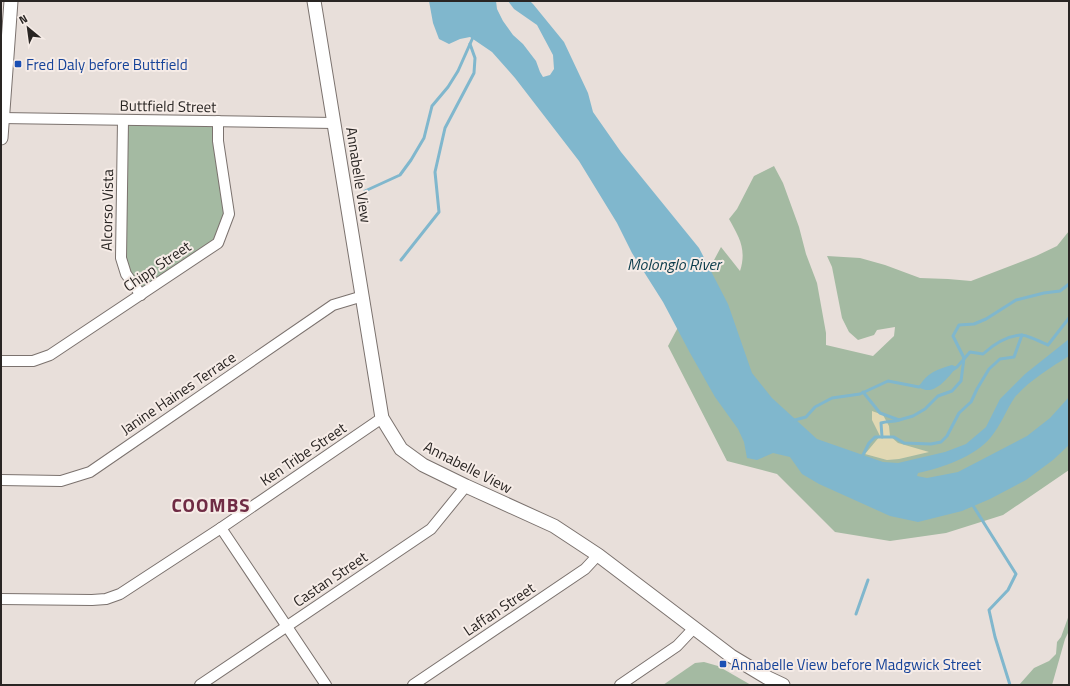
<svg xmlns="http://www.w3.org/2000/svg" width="1070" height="686" font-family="'Titillium Web',sans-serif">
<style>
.green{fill:#a4baa2}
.sand{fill:#e1d8b3}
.water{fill:#80b7cd}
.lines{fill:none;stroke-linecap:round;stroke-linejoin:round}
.stream{stroke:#80b7cd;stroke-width:3}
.minor-casing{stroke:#7b726e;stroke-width:12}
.tertiary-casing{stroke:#7b726e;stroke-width:15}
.minor{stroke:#fff;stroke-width:10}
.tertiary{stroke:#fff;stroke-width:13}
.transit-dot{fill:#1a4fb4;stroke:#f6ece7;stroke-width:1.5}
.labels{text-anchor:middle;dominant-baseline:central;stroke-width:4;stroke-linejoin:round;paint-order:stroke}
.transit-label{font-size:15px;fill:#164399;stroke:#f6ece7;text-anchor:start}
.street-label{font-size:15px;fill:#292523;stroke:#f6ece7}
.water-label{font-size:16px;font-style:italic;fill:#0a3b4b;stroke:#f6ece7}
.district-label{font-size:19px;font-weight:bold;letter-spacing:1px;fill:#6f2b44;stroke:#f6ece7}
</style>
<rect width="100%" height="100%" fill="#e8dfda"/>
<!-- green -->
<g class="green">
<polygon points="123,120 218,121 229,214 218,243 141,295 126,274"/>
<path d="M 774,166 L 783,183 L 799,227 L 806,254 L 817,283 L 826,333 L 826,345 L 873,356 L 894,336 L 895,327 L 877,330 L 874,335 L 858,340 L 849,332 L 842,318 L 832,267 L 827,256 L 860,258 L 885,265 L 920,278 L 948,279 L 971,281 L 1036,256 L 1057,246 L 1069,231 L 1069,470 L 1003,515 L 946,533 L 890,541 L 835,532 L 777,474 L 727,461 L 668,346 L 721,247 L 740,271 C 747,249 739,237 729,219 L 737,209 L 754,176 Z"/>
<polygon points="1069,615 1069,631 1065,639 1052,685 1019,685 1034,668 1049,661 1056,654 1057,642 1061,637"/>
<polygon points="704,662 718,666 751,685 663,685 695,663"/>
</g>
<!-- sand -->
<polygon class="sand" points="872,411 883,415 889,426 890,436 898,443 929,452 899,459 887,460 865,454 880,436 872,420"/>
<!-- water -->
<g class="water">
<path d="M 429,1 L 496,1 L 497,9 L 503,21 L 513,35 L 523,44 L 536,61 L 540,72 L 543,77 L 550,75 L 554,69 L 553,55 L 537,25 L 514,9 L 508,1 L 530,1 L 533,4 L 564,42 L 588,93 L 593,112 L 621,152 L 699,248 L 728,304 L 752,373 L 772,398 L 817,439 L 883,462 L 898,463 L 945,452 L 966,444 L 986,427 L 1000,399 L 1025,374 L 1069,339 L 1069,356 C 1050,368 1030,380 1015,397 C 1006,410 1001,425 991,437 C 976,456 942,468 918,473 L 917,476 L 927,478 L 958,472 L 1027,436 L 1050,418 L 1069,397 L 1069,445 L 1053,460 L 1026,480 L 990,499 L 962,511 L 918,522 L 890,516 L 819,484 L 802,474 L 790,457 L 773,453 L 757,460 L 747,458 L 744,442 L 738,429 L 715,397 L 690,353 L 663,302 L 632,253 L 617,223 L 579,161 L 515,78 L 492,52 L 470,37 L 460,39 L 449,44 L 439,39 L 433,23 Z"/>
<path d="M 952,365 L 957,367 C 948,377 934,398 919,387 C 926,373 938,369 952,365 Z"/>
</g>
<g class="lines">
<!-- stream -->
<g class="stream">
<polyline points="365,191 400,175 411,160 424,138 432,106 448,87 458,71 474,35"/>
<polyline points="401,260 439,212 435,172 445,128 474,73 475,58 470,44"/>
<path d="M 954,369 L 957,367 L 970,352 L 983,354 C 993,345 1007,336 1021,335 C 1027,335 1041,342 1048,345 L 1069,318"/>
<polyline points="863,392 880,413 899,420 913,416 925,409 938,396 952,391 961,381 964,358 953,336 959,325 974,324 986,319 1016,300 1044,293 1060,291 1069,284"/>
<polyline points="791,421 806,417 815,407 832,398 860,394 888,381 919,387 922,385"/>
<path d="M 882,437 L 881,423 C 887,421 893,422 899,420"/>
<polyline points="861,459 869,443 875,437 894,437 904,443 931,444 941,442 947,436 959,413 971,402 977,389 989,369 1000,359 1014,357 1022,335"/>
<polyline points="972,504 1016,574 1008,590 989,610 995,637 1010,685"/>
<polyline points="856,614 868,580"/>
</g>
<defs>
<g id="minor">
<polyline points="1,118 334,123"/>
<polyline points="123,120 121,258 126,274 141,295"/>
<polyline points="1,361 33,361 50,355 218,243 229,214 218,141 218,121"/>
<polyline points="1,480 61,481 90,472 333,305 363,296"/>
<polyline points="221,528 326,685"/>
<polyline points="1,599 92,600 106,599 120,594 221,528 382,418"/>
<polyline points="200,685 431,529 466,486"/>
<polyline points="413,685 585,569 598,555"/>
<polyline points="620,685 677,646 694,628"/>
</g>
<g id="tertiary">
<polyline points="314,1 382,418 401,449 423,465 466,486 554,526 598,555 731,656 766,677 783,685"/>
<polyline points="1,138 11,1"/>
</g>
</defs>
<!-- minor casing -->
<use href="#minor" class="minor-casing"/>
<!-- tertiary casing -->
<use href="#tertiary" class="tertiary-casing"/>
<!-- minor -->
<use href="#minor" class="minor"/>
<!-- tertiary -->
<use href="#tertiary" class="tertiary"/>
</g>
<!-- markers -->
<g class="transit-dot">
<rect x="14" y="60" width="8" height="8" rx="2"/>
<rect x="719" y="660" width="8" height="8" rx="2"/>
</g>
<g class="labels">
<!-- transit labels -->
<g class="transit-label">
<text x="26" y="64">Fred Daly before Buttfield</text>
<text x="731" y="664">Annabelle View before Madgwick Street</text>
</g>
<!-- street labels -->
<g class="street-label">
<text transform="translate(168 106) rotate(1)">Buttfield Street</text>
<text transform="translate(359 175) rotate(81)">Annabelle View</text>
<text transform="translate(107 210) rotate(-89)">Alcorso Vista</text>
<text transform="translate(157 266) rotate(-34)">Chipp Street</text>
<text transform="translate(178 393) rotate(-34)">Janine Haines Terrace</text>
<text transform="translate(303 454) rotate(-34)">Ken Tribe Street</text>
<text transform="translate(468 467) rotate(27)">Annabelle View</text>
<text transform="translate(330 579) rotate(-34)">Castan Street</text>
<text transform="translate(499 609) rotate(-34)">Laffan Street</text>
</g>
<!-- water labels -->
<g class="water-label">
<text x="674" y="264">Molonglo River</text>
</g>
<!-- district labels -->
<g class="district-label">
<text x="211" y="504">COOMBS</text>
</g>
</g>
<!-- border -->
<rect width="1070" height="686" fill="none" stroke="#292523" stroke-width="4"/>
<!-- north arrow -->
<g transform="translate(28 28) rotate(331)" stroke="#f6ece7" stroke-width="3" paint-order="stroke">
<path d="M0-3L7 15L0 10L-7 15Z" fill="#292523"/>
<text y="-6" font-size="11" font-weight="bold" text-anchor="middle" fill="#292523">N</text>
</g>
</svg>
